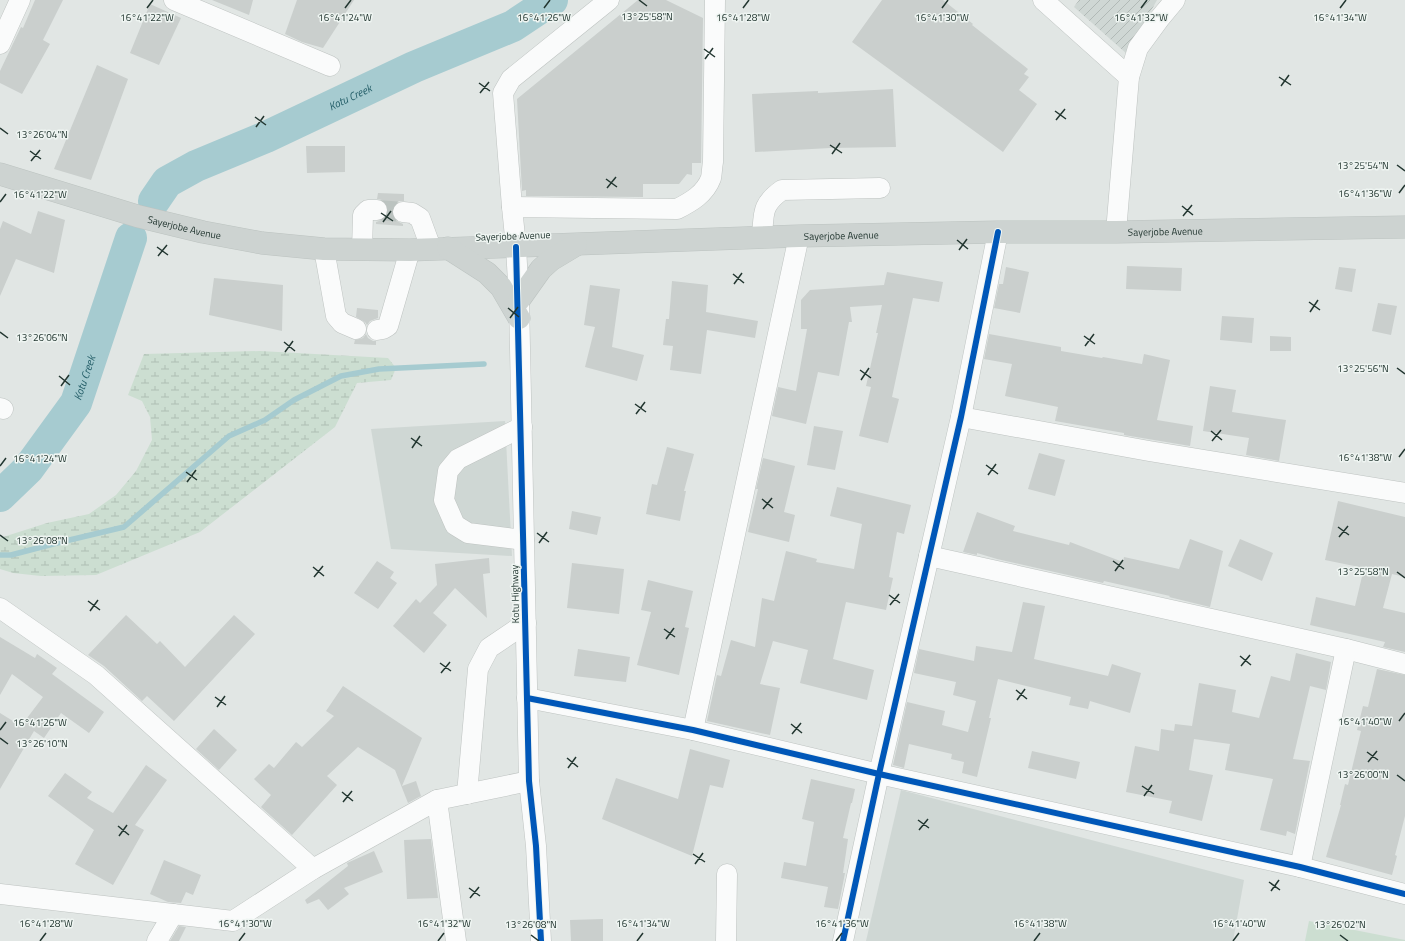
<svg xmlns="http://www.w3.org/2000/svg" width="1405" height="941" font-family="'Titillium Web',sans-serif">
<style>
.built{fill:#cfd7d4}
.industrial{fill:url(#industrial-furrows)}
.wetland{fill:url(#wetland-marsh)}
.pitch{fill:#ccded1}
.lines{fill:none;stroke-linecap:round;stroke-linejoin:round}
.stream{stroke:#a6cbd0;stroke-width:5.5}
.river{stroke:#a6cbd0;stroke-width:32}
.building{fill:#cacfcd}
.minor-tunnel{stroke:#bbc3c0;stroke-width:20;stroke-dasharray:20 10;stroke-linecap:butt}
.minor-casing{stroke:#bec3c1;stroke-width:21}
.major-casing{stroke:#bcc3c0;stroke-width:23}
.minor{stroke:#fafbfb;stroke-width:20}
.major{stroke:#cdd3d1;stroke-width:22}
.cycleway-casing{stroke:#eff5f2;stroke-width:8}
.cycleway{stroke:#0057b8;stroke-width:6}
.ticks{fill:none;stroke:#223630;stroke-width:1.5}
.labels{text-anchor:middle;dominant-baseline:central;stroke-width:3;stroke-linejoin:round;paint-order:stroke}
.street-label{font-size:10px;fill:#223630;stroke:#eff5f2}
.water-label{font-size:11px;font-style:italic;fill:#255f69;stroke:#eff5f2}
.ticks-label{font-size:10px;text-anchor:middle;fill:#223630;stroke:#eff5f2;stroke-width:3;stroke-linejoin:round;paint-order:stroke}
</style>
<defs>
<pattern id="industrial-furrows" width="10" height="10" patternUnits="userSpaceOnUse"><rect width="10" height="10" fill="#cfd7d4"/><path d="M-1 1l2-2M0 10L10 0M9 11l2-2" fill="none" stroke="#b1b9b6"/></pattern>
<pattern id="wetland-marsh" width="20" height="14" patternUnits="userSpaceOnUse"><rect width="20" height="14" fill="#ccded1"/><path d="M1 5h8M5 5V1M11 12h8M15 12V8" fill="none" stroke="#afbfb4"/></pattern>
</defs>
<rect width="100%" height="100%" fill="#e1e6e4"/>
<!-- built -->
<g class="built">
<polygon points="505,421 512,556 391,549 371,429"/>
<polygon points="901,790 1244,880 1233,941 866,941"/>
</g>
<!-- industrial -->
<polygon class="industrial" points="1079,0 1157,0 1127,54 1074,7"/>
<!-- wetland -->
<polygon class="wetland" points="260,351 388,358 396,368 391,380 357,383 335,427 200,532 96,575 41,576 13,573 0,569 0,538 47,523 89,514 116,495 136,471 152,440 150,417 142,401 128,395 144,354"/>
<!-- pitch -->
<polygon class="pitch" points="1309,921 1405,940 1405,941 1305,941"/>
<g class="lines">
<!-- stream -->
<polyline class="stream" points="0,555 11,555 57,543 124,527 229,436 265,420 294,400 341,376 379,369 484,364"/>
<!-- river -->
<g class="river">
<path id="s1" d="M 154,201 L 167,182 L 196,166 L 266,137 L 414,67 L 513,26 L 552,0"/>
<path id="s2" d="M 0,496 L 28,469 L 76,403 L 131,238"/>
</g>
</g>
<!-- building -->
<g class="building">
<polygon points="35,0 63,0 43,40 50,44 22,94 0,83 0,71 21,27 23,28"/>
<polygon points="212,0 253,0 249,15"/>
<polygon points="297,0 354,0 323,48 302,42 285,34"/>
<polygon points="638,0 666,0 703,18 701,163 692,163 692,175 687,174 679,184 643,184 643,197 526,196 526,190 522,191 517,99"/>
<polygon points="882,0 943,0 973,24 972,25 1028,69 1024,74 1029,77 1019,90 1037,104 1003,152 852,42"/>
<polygon points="150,4 181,18 159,65 130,53"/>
<polygon points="97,65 128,79 91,180 54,169"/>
<polygon points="893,89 896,147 830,148 755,152 752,94 818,91 818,93"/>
<polygon points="306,146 345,146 345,172 307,173"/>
<polygon points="378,193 404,194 404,201 399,201 394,205 392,211 393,217 397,221 403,224 403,226 376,224 376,222 382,220 387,216 388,210 387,204 382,200 377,199"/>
<polygon points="38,211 65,220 54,273 16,259 0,296 0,229 3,221 31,234"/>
<polygon points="1127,266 1182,268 1181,291 1126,289"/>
<polygon points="1006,267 1029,272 1020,313 994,308 999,284 1003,284"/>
<polygon points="1339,267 1356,269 1352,292 1335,289"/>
<polygon points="887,272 943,282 939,302 913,298 892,397 899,399 888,443 859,436 871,387 866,386 878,333 876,333 882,305 850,307 852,322 849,322 839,376 818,372 806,424 772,416 778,387 796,391 807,329 801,329 801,300 810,290 884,285"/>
<polygon points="214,278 283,285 282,331 209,315"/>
<polygon points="672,281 708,285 706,312 758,321 755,338 707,330 701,374 670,370 673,346 663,345 666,319 669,319"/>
<polygon points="590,285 620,289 612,347 644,355 637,381 585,367 595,327 584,325"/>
<polygon points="1378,303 1397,306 1391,335 1372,331"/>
<polygon points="357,308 378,310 378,318 370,321 367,325 365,322 356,317"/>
<polygon points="1222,316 1254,318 1252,343 1220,340"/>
<polygon points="366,334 368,338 373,341 376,341 376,345 354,344 355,340 363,338"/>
<polygon points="989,334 1061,347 1061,351 1102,358 1103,357 1142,364 1144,354 1170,360 1157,420 1193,426 1190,446 1124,435 1124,433 1055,421 1058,407 1005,396 1012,364 984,359"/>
<polygon points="1270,336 1291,337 1291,351 1270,351"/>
<polygon points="1210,386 1236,390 1232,412 1286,420 1279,461 1246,455 1249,438 1203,431"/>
<polygon points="814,426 843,431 835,470 807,465"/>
<polygon points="667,447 694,454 684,491 686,491 680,521 646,514 652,484 657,485"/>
<polygon points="1039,453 1065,460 1055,496 1028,489"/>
<polygon points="763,458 795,466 784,512 795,515 789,542 748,532 758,489 756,489"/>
<polygon points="837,487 911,505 904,534 897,532 889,577 893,578 886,610 846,602 833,659 874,670 867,700 800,683 808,650 773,641 760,684 780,688 770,735 707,721 717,675 721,676 731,640 755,647 762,598 774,601 786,551 817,559 816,562 854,569 862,524 830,516"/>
<polygon points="1338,501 1405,517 1405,577 1392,574 1383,608 1405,613 1405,652 1383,647 1385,642 1310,625 1316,597 1355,606 1364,568 1325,560"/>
<polygon points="572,511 601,517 597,535 569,529"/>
<polygon points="977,512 1015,526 1013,531 1069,545 1070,542 1123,562 1124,557 1179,569 1190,539 1223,551 1210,607 1169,597 1170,596 1104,581 1103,583 997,559 977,553 977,555 963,552"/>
<polygon points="1240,539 1273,553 1262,581 1228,566"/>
<polygon points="489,558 490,573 483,574 487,618 455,588 433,613 447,625 424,653 393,626 416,599 420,603 437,585 435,564"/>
<polygon points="377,561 394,572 390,578 397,583 378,609 354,593"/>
<polygon points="572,563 624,569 619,614 567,608"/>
<polygon points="648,580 693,591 685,627 689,628 679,675 637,665 651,612 641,610"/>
<polygon points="1023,602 1045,606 1034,659 1108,676 1112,664 1141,673 1130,713 1090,701 1088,709 1069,705 1071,697 998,679 989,718 991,718 977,777 962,773 964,762 951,759 952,754 909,744 904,768 893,765 907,702 945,711 942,725 968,732 976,701 953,695 956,682 914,673 919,649 974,661 976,646 1012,652"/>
<polygon points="126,615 157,644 160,641 185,667 234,615 255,634 174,721 147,696 142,701 104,666 88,655"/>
<polygon points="0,637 35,658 37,654 57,668 52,674 104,712 89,733 61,713 44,738 34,731 0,789 0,713 21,726 43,697 12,674 0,695"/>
<polygon points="578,649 630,657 626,682 574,676"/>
<polygon points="1296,653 1331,662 1326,690 1310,686 1293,759 1310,761 1295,834 1287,831 1286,836 1260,830 1273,779 1225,770 1230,744 1194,739 1189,770 1213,775 1202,821 1169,813 1172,801 1126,792 1135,746 1159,751 1161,729 1174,731 1175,724 1192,726 1199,683 1236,690 1232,712 1259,718 1271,676 1290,681"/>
<polygon points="1377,669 1405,675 1405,816 1395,855 1397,856 1392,875 1326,857 1341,805 1340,805 1345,784 1348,785 1361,731 1357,730 1363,706 1368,707"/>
<polygon points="343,686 422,738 402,786 416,781 421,796 408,803 395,770 358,747 327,776 337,785 292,835 261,807 271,795 254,779 269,764 274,768 296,742 302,747 334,716 326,711"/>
<polygon points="214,729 237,750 219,770 196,749"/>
<polygon points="690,749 730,760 723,788 710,785 692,856 602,819 616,778 678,799"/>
<polygon points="1032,751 1080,762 1076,779 1028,768"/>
<polygon points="146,765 167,780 135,825 144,830 113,885 75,864 94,830 48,796 65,773 92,792 87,798 113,813"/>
<polygon points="811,779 855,789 852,803 851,803 843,838 848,839 843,873 845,873 838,909 824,907 828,887 781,878 784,862 806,866 814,822 802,819"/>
<polygon points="431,839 438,898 407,899 404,840"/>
<polygon points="374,851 383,872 344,888 349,894 328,910 319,899 307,904 305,900 348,866 347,863"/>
<polygon points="164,860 201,875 193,895 186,892 181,903 168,902 150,894"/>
<polygon points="603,919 603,941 571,941 570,920"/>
<polygon points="179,926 186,927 179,941 170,941"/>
</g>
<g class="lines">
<!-- minor-tunnel -->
<polyline class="minor-tunnel" points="377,210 403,212"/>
<defs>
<g id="minor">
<polyline points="174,0 330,66"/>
<polyline points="1043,0 1129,77"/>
<polyline points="0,44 20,0"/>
<polyline points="512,207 503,93 511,79 609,0"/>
<polyline points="403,212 412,213 420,218 431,248"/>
<polyline points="1116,232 1129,77 1138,48 1160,18 1175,0"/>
<path d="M 762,237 C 764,213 761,205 782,190 L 880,188"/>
<polyline points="324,249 336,316 342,323 356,329"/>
<polyline points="362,250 363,215 368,210 377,210"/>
<polyline points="377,330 383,329 388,326 410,250"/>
<polyline points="0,408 3,409"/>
<polyline points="961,417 1149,451 1405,493"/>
<polyline points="522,427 458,459 448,471 444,500 455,525 468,533 524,540"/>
<polyline points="929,556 1346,649 1405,664"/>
<polyline points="0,608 96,675 313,869"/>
<polyline points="527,698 693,730 879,774 1300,867 1405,894"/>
<polyline points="693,730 799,236"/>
<polyline points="467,794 478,669 489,648 526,623"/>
<polyline points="1300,867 1346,649"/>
<polyline points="0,894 233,921 313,869 437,800"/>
<polyline points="157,941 173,914"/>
<polyline points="456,941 437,800 529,781"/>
<path d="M 541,941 L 536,846 L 529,781 L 519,300 L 516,247 L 512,207 L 677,209 C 691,202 705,194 711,178 C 712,173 712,167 713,162 L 715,0"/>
<polyline points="726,941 727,874"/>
<polyline points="843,941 879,774 961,417 998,232"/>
</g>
<g id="major">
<path id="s3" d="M 0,174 L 137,216 L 203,232 L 262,243 L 324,249 L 410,250 L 799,236 L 998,232 L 1116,232 L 1405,227"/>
<polyline points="448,248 487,273 501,287 519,318"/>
<polyline points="519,300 541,269 551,260 576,245"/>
</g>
</defs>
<!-- minor casing -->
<use href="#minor" class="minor-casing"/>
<!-- major casing -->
<use href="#major" class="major-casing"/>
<!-- minor -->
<use href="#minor" class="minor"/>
<!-- major -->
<use href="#major" class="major"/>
<defs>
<g id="cycleway">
<polyline points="516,247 529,781 536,846 541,941"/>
<polyline points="527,698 693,730 879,774 1300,867 1405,894"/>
<polyline points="843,941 879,774 961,417 998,232"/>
</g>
</defs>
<!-- cycleway casing -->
<use href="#cycleway" class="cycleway-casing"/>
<!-- cycleway -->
<use href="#cycleway" class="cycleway"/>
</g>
<!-- ticks -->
<path class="ticks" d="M 639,0 L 647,6M 147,8 L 153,0M 345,8 L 351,0M 544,8 L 550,0M 743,8 L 749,0M 942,8 L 948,0M 1141,8 L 1147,0M 1340,8 L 1346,0M 704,49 L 715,57M 705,59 L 713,48M 1279,77 L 1291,85M 479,83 L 490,91M 1281,86 L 1289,75M 480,93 L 489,82M 1055,111 L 1066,119M 255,117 L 266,125M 1056,120 L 1065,109M 256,127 L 264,116M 0,128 L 8,134M 830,145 L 842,153M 30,151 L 41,159M 832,154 L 840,143M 31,161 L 40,150M 1397,165 L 1405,171M 606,179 L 617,187M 607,188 L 616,177M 1399,193 L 1405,185M 0,202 L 6,194M 1182,206 L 1193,215M 381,213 L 393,221M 1183,216 L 1192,205M 383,222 L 391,211M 957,240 L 968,249M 157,247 L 168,255M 959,250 L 967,239M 158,256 L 167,245M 733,274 L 744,283M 734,284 L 742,273M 1309,302 L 1320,310M 508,308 L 519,317M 1310,312 L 1318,300M 510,318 L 518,307M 0,332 L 8,338M 1084,336 L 1095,344M 284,342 L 295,351M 1085,346 L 1094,334M 285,352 L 293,341M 1397,368 L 1405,374M 860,370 L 871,378M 59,376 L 70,385M 861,380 L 869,368M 61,386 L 69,375M 635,404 L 646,412M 636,414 L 645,402M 1211,431 L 1222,440M 411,438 L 422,446M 1212,441 L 1221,430M 412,448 L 420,436M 1399,457 L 1405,449M 986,465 L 998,474M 0,466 L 6,458M 186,472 L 197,480M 988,475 L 996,464M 187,482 L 196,470M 762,499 L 773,508M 763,509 L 772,498M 1338,527 L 1349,535M 537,533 L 549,542M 0,535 L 8,541M 1339,537 L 1348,526M 539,543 L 547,532M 1113,561 L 1124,569M 313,567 L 324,576M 1115,571 L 1123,560M 1397,572 L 1405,578M 314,577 L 323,566M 889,595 L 900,603M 88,601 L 100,610M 890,605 L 899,594M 90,611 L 98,600M 664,629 L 675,637M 666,639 L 674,628M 1240,656 L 1251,665M 440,663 L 451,671M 1241,666 L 1250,655M 441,673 L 450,662M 1016,690 L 1027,699M 215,697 L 226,705M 1017,700 L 1025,689M 217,707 L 225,696M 1399,721 L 1405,713M 791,724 L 802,733M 0,730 L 6,722M 792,734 L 801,723M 0,738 L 8,744M 1367,752 L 1378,760M 567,758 L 578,767M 1368,762 L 1377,751M 568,768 L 576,757M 1397,775 L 1405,781M 1142,786 L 1154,794M 342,792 L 353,801M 1144,796 L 1152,785M 343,802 L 352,791M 918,820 L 929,828M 118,826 L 129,835M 919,830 L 928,819M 119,836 L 127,825M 693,854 L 705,862M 695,864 L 703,853M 1269,882 L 1280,890M 469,888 L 480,896M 1271,891 L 1279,880M 470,898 L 479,887M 531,935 L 539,941M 1340,935 L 1348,941M 40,941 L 46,933M 239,941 L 245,933M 438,941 L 444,933M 637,941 L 643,933M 836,941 L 842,933M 1034,941 L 1040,933M 1233,941 L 1239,933"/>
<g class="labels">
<!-- street labels -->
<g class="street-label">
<text stroke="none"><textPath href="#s3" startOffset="192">Sayerjobe Avenue</textPath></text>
<text stroke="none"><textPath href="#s3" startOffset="1175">Sayerjobe Avenue</textPath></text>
<text stroke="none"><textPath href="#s3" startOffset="851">Sayerjobe Avenue</textPath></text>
<text transform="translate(513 236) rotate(-2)">Sayerjobe Avenue</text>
<text transform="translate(515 594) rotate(-91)">Kotu Highway</text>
</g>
<!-- water labels -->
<g class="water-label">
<text stroke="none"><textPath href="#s1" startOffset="225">Kotu Creek</textPath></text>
<text stroke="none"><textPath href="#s2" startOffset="147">Kotu Creek</textPath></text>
</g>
</g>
<g class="ticks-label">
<text x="647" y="20">13°25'58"N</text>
<text x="147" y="21">16°41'22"W</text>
<text x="345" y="21">16°41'24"W</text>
<text x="544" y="21">16°41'26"W</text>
<text x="743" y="21">16°41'28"W</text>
<text x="942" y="21">16°41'30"W</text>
<text x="1141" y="21">16°41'32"W</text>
<text x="1340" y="21">16°41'34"W</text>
<text x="42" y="138">13°26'04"N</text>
<text x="1363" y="169">13°25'54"N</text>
<text x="1365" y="197">16°41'36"W</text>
<text x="40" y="198">16°41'22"W</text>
<text x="42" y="341">13°26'06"N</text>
<text x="1363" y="372">13°25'56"N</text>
<text x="1365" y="461">16°41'38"W</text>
<text x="40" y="462">16°41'24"W</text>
<text x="42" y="544">13°26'08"N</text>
<text x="1363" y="575">13°25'58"N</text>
<text x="1365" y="725">16°41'40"W</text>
<text x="40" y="726">16°41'26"W</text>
<text x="42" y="747">13°26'10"N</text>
<text x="1363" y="778">13°26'00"N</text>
<text x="46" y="927">16°41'28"W</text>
<text x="245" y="927">16°41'30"W</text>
<text x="444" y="927">16°41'32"W</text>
<text x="643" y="927">16°41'34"W</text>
<text x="842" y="927">16°41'36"W</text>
<text x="1040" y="927">16°41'38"W</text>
<text x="1239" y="927">16°41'40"W</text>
<text x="531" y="928">13°26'08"N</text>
<text x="1340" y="928">13°26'02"N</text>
</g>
</svg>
